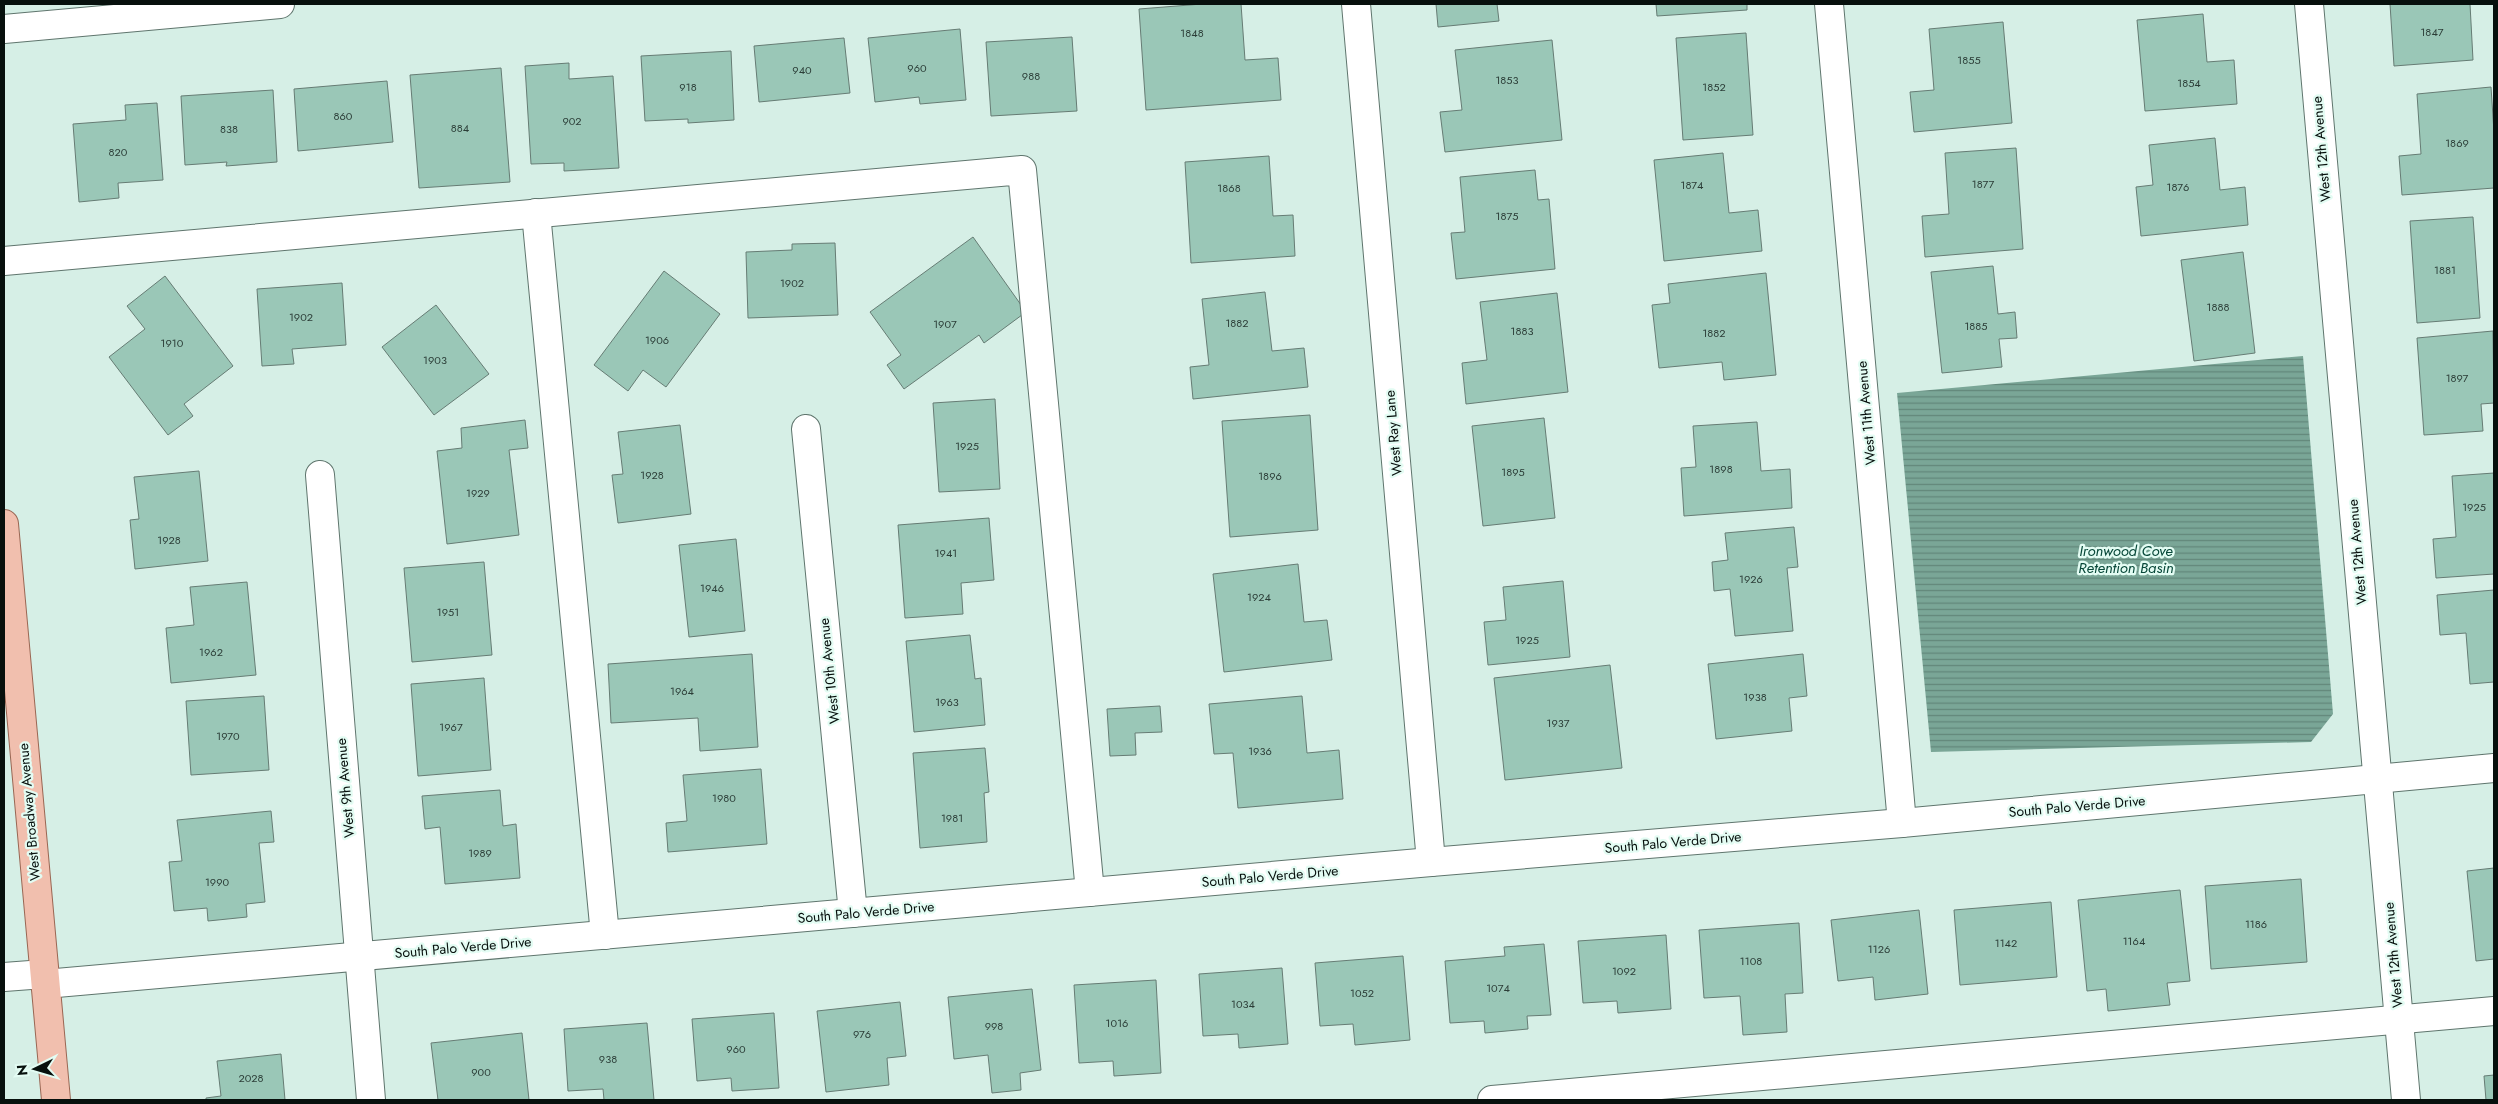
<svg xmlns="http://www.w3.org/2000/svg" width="2498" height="1104" font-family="Jost,sans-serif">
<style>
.water{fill:url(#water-rules)}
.building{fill:#9ac7b7;stroke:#667c74}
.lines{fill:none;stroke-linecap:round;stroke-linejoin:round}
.minor-casing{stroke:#5f756d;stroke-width:30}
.major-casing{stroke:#996653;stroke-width:30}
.minor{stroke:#fff;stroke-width:28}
.major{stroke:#f1bfae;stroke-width:28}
.labels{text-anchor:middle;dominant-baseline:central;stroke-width:4.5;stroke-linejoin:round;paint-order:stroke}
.number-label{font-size:11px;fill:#2c3e38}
.street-label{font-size:14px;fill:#07100d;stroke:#e3fcf3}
.water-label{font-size:15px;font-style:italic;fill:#084839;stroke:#e3fcf3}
</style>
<defs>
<pattern id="water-rules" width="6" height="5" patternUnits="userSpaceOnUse" patternTransform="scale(1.25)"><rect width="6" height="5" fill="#7aa697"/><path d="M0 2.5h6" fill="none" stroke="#62867a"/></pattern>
</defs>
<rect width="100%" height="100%" fill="#d6efe6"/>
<!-- water -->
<polygon class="water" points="2303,356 2333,714 2311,742 1931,752 1897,393"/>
<!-- building -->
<g class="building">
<polygon points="1202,4 1241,4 1245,60 1278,58 1281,100 1146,110 1139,9"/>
<polygon points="1436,4 1497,4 1499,21 1438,27"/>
<polygon points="1656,4 1747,4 1747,10 1657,16"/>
<polygon points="2390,4 2470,4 2473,60 2394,66"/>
<polygon points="2203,14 2207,62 2234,60 2237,104 2145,111 2137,20"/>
<polygon points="2003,22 2012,123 1914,132 1910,92 1934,90 1929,29"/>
<polygon points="960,29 966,100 920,104 919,97 875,102 868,38"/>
<polygon points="1746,33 1753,135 1683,140 1676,38"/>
<polygon points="1072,37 1077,111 991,116 986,42"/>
<polygon points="844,38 850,93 759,102 754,46"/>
<polygon points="1552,40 1562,140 1445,152 1440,112 1462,110 1455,50"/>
<polygon points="731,51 734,120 688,123 688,119 645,121 641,56"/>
<polygon points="569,63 569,79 613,76 619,168 564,171 564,163 531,164 525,66"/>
<polygon points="501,68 510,182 419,188 410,75"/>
<polygon points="387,81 393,142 298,151 294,89"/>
<polygon points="2491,87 2494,132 2494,188 2402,195 2399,156 2421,154 2417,94"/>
<polygon points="273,90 277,162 226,166 227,162 185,165 181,96"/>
<polygon points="157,103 163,180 118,183 119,198 79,202 73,124 126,120 125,105"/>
<polygon points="2215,138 2220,190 2245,187 2248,225 2141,236 2136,187 2153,185 2149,145"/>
<polygon points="2016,148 2023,249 1925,257 1922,216 1949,214 1945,153"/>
<polygon points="1723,153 1729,213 1758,210 1762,251 1664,261 1654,160"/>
<polygon points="1269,156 1273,216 1293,215 1295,256 1191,263 1185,162"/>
<polygon points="1535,170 1538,200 1549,199 1555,269 1456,279 1451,233 1465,232 1460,177"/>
<polygon points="2473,217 2480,318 2417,323 2410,221"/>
<polygon points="973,237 1026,312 984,343 979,335 904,389 887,365 901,355 870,312"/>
<polygon points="835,243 838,315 748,318 746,252 792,250 792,244"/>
<polygon points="2243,252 2255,353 2194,361 2181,260"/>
<polygon points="1993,266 1998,314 2015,312 2017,338 1999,339 2002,367 1942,373 1931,272"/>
<polygon points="664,271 720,314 666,387 643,370 628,391 594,365"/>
<polygon points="1766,273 1776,375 1724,380 1722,362 1659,368 1652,305 1670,303 1668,284"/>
<polygon points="165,276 233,366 184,404 193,416 168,435 109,357 145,329 127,306"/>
<polygon points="342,283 346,345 292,349 294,364 262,366 257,289"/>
<polygon points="1265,292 1272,351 1304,348 1308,387 1193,399 1190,367 1209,365 1202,299"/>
<polygon points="1557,293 1568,392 1466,404 1462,363 1487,360 1480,302"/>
<polygon points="436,305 489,374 434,415 382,347"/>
<polygon points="2493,331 2494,403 2481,404 2483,431 2424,435 2417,338"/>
<polygon points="995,399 1000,489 939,492 933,403"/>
<polygon points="1310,415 1318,530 1230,537 1222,421"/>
<polygon points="1544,418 1555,518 1483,526 1472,426"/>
<polygon points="525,420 528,448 509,450 519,535 447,544 437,451 462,448 461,428"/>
<polygon points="1757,422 1761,471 1790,469 1792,508 1684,516 1681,468 1696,467 1693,426"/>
<polygon points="680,425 691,514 618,523 612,475 623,474 618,432"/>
<polygon points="199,471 208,561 135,569 130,520 139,519 134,477"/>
<polygon points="2494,473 2494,574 2436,578 2433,539 2456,537 2452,476"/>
<polygon points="989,518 994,580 961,583 963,614 905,618 898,525"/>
<polygon points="1794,527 1798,567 1787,568 1793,631 1735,636 1730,589 1714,591 1712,562 1728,560 1725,533"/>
<polygon points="736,539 745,631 689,637 679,545"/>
<polygon points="484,562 492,655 412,662 404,568"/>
<polygon points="1298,564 1304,622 1327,620 1332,660 1224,672 1213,574"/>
<polygon points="1563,581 1570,657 1488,665 1484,622 1506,620 1503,587"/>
<polygon points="247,582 256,675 171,683 166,628 194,625 190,587"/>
<polygon points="2494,590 2494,682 2470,684 2466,633 2440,635 2437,595"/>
<polygon points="970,635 975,679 981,678 985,725 914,732 906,641"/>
<polygon points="752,654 758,747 700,751 698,718 611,723 608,664"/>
<polygon points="1803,654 1807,696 1789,698 1792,731 1716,739 1708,664"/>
<polygon points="1610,665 1622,768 1505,780 1494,678"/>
<polygon points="484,678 491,770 418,776 411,684"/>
<polygon points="264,696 269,770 191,775 186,701"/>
<polygon points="1302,696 1307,753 1339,750 1343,799 1238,808 1233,753 1214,754 1209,704"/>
<polygon points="1160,706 1162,732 1135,733 1136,755 1110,756 1107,709"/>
<polygon points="985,748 989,792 984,793 987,842 920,848 913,753"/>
<polygon points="761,769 767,844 668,852 666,823 687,821 683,775"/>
<polygon points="500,790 503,826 516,824 520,878 445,884 440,827 425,829 422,796"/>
<polygon points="271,811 274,842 259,843 265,902 246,904 247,917 208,921 207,908 174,911 169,862 182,861 177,820"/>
<polygon points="2494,868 2494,959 2476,961 2467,871"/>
<polygon points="2301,879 2307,962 2211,969 2205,886"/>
<polygon points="2180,890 2190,981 2167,983 2170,1005 2108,1011 2106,989 2087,991 2078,900"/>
<polygon points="2051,902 2057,977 1960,985 1954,910"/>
<polygon points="1919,910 1928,994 1875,1000 1873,977 1838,981 1831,920"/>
<polygon points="1799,923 1803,993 1785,994 1787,1032 1743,1035 1740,996 1704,998 1699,930"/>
<polygon points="1666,935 1671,1009 1618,1013 1617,1001 1583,1003 1578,941"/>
<polygon points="1544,944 1551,1015 1527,1016 1528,1029 1485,1033 1484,1021 1450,1023 1445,961 1505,956 1504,947"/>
<polygon points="1403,956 1410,1040 1355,1045 1353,1024 1320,1026 1315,963"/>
<polygon points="1282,968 1288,1044 1239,1048 1238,1034 1203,1036 1199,974"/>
<polygon points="1156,980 1161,1073 1114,1076 1113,1061 1079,1063 1074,985"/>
<polygon points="1032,989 1041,1070 1020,1073 1021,1090 992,1093 988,1055 954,1059 948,997"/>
<polygon points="900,1002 906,1056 887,1058 889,1085 826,1092 817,1011"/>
<polygon points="774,1013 779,1088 732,1091 731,1078 697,1081 692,1019"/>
<polygon points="647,1023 654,1100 604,1100 603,1089 568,1091 564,1029"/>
<polygon points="522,1033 529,1100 438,1100 431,1043"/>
<polygon points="281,1054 285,1100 206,1100 206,1098 221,1096 217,1061"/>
<polygon points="2494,1075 2494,1100 2486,1100 2484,1076"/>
</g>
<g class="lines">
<defs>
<g id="minor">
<polyline points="1356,4 1431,862"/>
<polyline points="1829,4 1902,823"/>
<polyline points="2309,4 2406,1100"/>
<polyline points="4,29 280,4"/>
<polyline points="536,213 605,935"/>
<polyline points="4,261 1022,170 1090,892"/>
<polyline points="806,429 853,913"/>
<polyline points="320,475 371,1100"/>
<polyline points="4,977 44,974"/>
<polyline points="45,984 1431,862 1902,823 2494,768"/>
<polyline points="1492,1100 2494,1011"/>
</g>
<polyline id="major" points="4,524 56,1100"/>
</defs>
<!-- minor casing -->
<use href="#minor" class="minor-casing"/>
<!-- major casing -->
<use href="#major" class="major-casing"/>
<!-- minor -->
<use href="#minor" class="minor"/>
<!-- major -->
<use href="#major" class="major"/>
</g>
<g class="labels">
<!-- number labels -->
<g class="number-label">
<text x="2432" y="32">1847</text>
<text x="1192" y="33">1848</text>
<text x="1969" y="60">1855</text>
<text x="917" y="68">960</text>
<text x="802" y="70">940</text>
<text x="1031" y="76">988</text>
<text x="1507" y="80">1853</text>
<text x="2189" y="83">1854</text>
<text x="688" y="87">918</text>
<text x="1714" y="87">1852</text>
<text x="343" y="116">860</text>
<text x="572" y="121">902</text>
<text x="460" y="128">884</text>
<text x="229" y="129">838</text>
<text x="2457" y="143">1869</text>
<text x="118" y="152">820</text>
<text x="1983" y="184">1877</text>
<text x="1692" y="185">1874</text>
<text x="2178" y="187">1876</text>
<text x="1229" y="188">1868</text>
<text x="1507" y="216">1875</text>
<text x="2445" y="270">1881</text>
<text x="792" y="283">1902</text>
<text x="2218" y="307">1888</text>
<text x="301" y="317">1902</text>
<text x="1237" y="323">1882</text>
<text x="945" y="324">1907</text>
<text x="1976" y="326">1885</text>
<text x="1522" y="331">1883</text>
<text x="1714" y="333">1882</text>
<text x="657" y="340">1906</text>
<text x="172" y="343">1910</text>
<text x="435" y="360">1903</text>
<text x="2457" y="378">1897</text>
<text x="967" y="446">1925</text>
<text x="1721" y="469">1898</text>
<text x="1513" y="472">1895</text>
<text x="652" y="475">1928</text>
<text x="1270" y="476">1896</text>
<text x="478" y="493">1929</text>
<text x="2474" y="507">1925</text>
<text x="169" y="540">1928</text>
<text x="946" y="553">1941</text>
<text x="1751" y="579">1926</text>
<text x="712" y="588">1946</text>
<text x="1259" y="597">1924</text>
<text x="448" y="612">1951</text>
<text x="1527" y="640">1925</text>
<text x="211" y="652">1962</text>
<text x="682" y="691">1964</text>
<text x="1755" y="697">1938</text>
<text x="947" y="702">1963</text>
<text x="1558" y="723">1937</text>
<text x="451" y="727">1967</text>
<text x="228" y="736">1970</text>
<text x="1260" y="751">1936</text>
<text x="724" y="798">1980</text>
<text x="952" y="818">1981</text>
<text x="480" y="853">1989</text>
<text x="217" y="882">1990</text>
<text x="2256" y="924">1186</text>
<text x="2134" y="941">1164</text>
<text x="2006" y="943">1142</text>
<text x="1879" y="949">1126</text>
<text x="1751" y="961">1108</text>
<text x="1624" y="971">1092</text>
<text x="1498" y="988">1074</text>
<text x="1362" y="993">1052</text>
<text x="1243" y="1004">1034</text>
<text x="1117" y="1023">1016</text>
<text x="994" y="1026">998</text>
<text x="862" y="1034">976</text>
<text x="736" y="1049">960</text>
<text x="608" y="1059">938</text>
<text x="481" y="1072">900</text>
<text x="251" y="1078">2028</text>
</g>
<!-- street labels -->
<g class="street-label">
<text transform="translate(2321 149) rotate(-95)">West 12th Avenue</text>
<text transform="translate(1866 413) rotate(-95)">West 11th Avenue</text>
<text transform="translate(1393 433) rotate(-95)">West Ray Lane</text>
<text transform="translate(2357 552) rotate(-95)">West 12th Avenue</text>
<text transform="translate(829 671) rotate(-96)">West 10th Avenue</text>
<text transform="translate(345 788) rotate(-95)">West 9th Avenue</text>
<text transform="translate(2077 806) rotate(-5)">South Palo Verde Drive</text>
<text transform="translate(29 812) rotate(-95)">West Broadway Avenue</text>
<text transform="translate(1673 842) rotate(-5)">South Palo Verde Drive</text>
<text transform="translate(1270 876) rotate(-5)">South Palo Verde Drive</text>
<text transform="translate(866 912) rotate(-5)">South Palo Verde Drive</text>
<text transform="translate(463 947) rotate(-5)">South Palo Verde Drive</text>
<text transform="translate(2393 955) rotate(-95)">West 12th Avenue</text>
</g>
<!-- water labels -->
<g class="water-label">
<text x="2126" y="551">Ironwood Cove<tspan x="2126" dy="17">Retention Basin</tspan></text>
</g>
</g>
<!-- border -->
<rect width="2498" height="1104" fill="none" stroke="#07100d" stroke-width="10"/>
<!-- north arrow -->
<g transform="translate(35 1069) rotate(265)" stroke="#e3fcf3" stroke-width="4" paint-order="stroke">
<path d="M0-4L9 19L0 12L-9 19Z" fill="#07100d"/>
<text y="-8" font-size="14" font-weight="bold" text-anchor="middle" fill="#07100d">N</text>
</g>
</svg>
